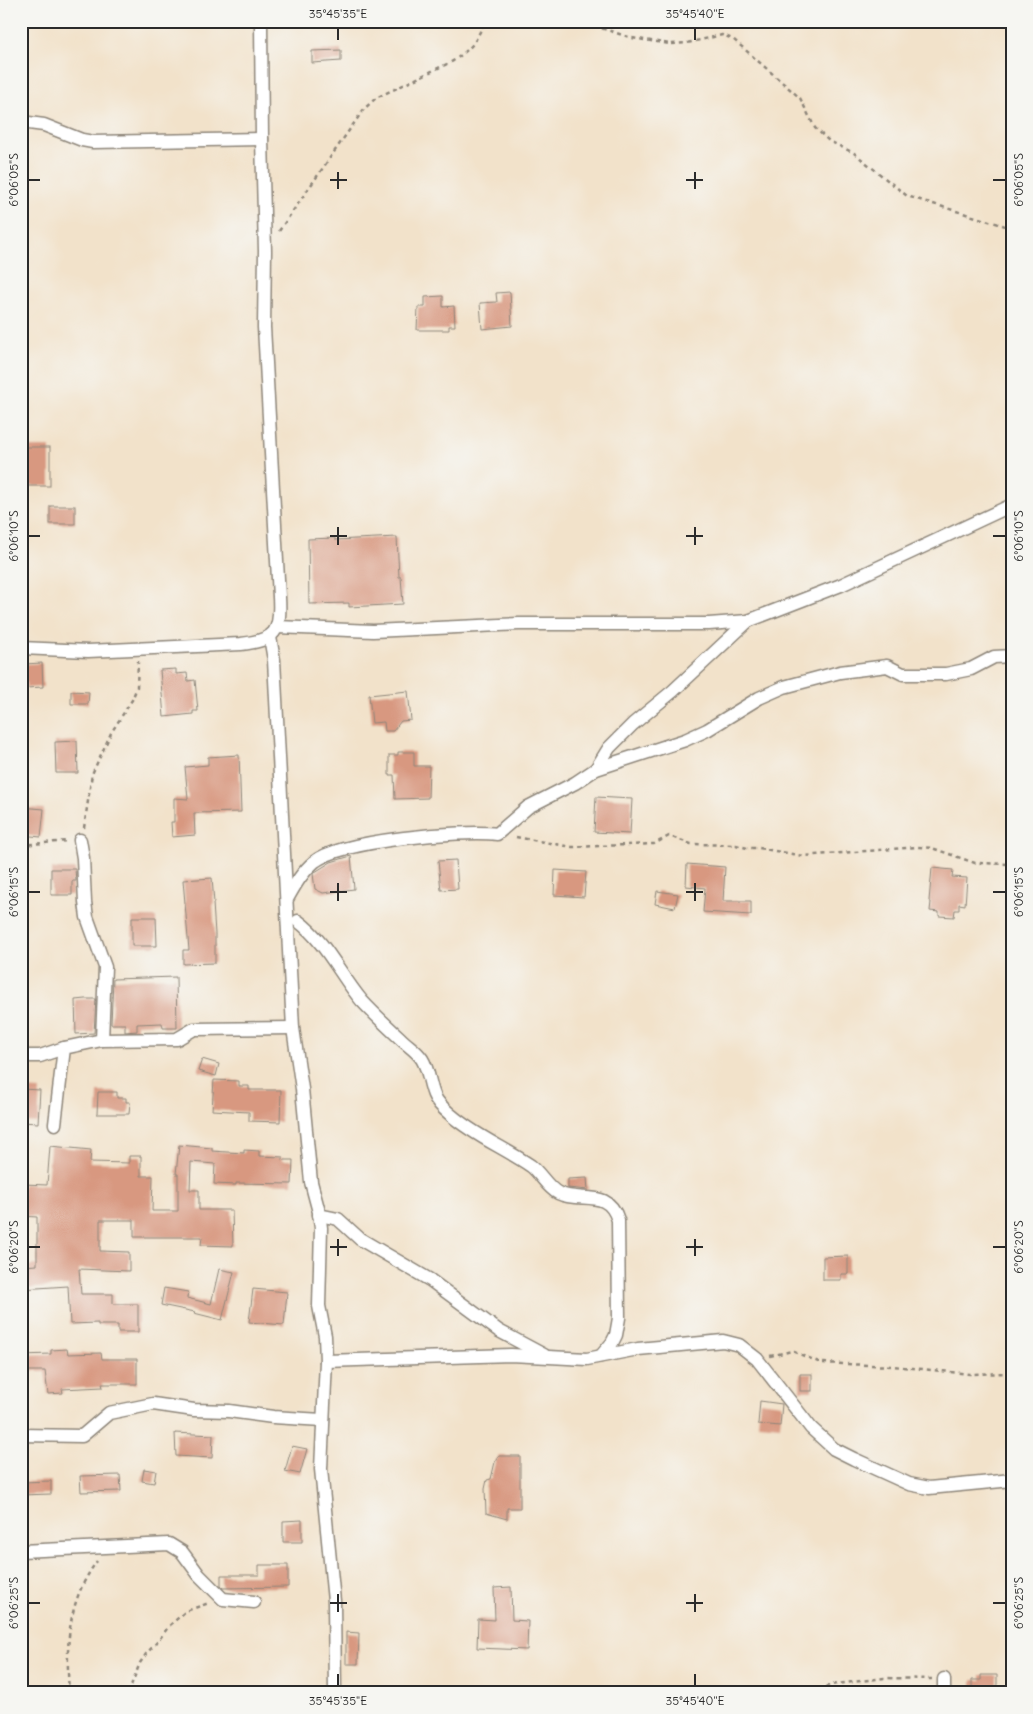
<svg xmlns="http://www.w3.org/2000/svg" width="1033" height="1714" font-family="Delius,sans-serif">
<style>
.building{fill:#d89880}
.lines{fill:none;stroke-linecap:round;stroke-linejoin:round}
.minor-casing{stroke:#8e867a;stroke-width:15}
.path{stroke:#8e867a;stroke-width:2.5;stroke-dasharray:4 4;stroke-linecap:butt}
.minor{stroke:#fff;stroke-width:12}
.ticks{fill:none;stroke:#2b2b2b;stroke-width:2}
.neatline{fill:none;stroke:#2b2b2b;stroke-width:2}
.ticks-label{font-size:12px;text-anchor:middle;fill:#2b2b2b}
</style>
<rect width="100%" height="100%" fill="#f6f6f2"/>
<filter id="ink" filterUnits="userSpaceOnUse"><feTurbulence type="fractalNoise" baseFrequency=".02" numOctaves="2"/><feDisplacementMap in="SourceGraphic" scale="10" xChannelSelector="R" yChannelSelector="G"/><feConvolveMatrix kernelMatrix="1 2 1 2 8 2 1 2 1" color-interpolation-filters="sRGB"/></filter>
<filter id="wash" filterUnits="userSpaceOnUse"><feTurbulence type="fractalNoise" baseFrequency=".0096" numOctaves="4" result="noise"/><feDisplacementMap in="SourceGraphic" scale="20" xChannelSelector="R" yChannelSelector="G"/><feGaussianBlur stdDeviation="1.12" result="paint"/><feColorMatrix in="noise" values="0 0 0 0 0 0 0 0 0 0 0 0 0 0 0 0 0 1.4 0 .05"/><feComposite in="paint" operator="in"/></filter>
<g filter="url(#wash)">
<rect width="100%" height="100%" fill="#f2e2ca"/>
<g id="blocks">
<!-- building -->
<g class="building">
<polygon points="341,50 341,61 312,63 312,51"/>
<polygon points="510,292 512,326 482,329 480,303 497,302 496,293"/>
<polygon points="443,296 443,307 454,306 455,326 449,326 449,330 417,330 418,307 425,307 425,297"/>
<rect x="26" y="447" width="24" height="39"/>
<rect x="50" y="506" width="25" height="18"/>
<polygon points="397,537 399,577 401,577 403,604 349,607 349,603 309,604 308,539 335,538 335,540"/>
<polygon points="42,663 43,687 26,688 24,664"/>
<polygon points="176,669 176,674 187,673 188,681 195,680 198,711 193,711 193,714 164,717 160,670"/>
<polygon points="71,691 89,692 88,704 71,704"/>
<polygon points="408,691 411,720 401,721 393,731 385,731 384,722 372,723 369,695"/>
<polygon points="77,741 78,773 56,773 55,742"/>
<polygon points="398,752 414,752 414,766 429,766 428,798 395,799 394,775 389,775 389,755 398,755"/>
<polygon points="239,755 241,812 194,813 195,835 172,837 171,822 174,822 174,798 188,799 185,767 208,765 208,757"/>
<polygon points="596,797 632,799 630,834 594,832"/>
<polygon points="21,807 44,809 41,837 21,835"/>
<polygon points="351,856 354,889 323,893 315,889 313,874 315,872 331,862"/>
<polygon points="456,860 458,889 441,890 438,861"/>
<polygon points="687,864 725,867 723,901 751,901 751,915 703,912 705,888 686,886"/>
<polygon points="932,868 953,870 952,877 967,878 965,905 959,904 959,910 955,910 954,917 939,916 939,912 930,911 931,902 929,901"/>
<polygon points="51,869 75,869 76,881 72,881 72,895 51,895"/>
<polygon points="555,870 586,872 584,897 554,895"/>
<polygon points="212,878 214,903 213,903 215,934 215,963 183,964 183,950 189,950 183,880"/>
<polygon points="657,891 678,894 675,908 655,904"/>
<polygon points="132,917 156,917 157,946 132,946"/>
<polygon points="176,977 177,1028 163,1028 162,1023 137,1024 137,1031 125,1032 125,1024 111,1024 113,979"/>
<polygon points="85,999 96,999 94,1033 76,1034 75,1000"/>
<polygon points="202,1059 219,1064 216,1076 198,1071"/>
<polygon points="214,1080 239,1081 239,1086 249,1086 249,1090 281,1090 280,1122 249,1121 249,1112 212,1110"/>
<polygon points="21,1089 40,1090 38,1123 21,1122"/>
<polygon points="98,1092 117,1092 117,1098 126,1098 126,1102 130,1102 129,1114 97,1114"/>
<polygon points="179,1145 212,1148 212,1151 227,1152 244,1153 244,1150 259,1151 259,1156 283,1157 283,1160 293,1160 292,1184 236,1183 236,1185 214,1184 215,1164 191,1162 190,1190 199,1190 199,1210 232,1210 233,1246 201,1245 202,1237 134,1237 134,1220 100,1220 100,1251 129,1252 129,1271 79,1269 81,1294 113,1294 113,1304 138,1304 138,1332 118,1332 118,1325 98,1325 98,1323 70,1324 68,1286 22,1289 22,1266 37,1265 37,1217 21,1216 23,1184 47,1185 50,1146 91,1150 90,1162 129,1163 129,1156 141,1156 141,1176 153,1176 152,1211 178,1211 178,1174 176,1174"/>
<polygon points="587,1178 588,1190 568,1188 568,1179"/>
<polygon points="848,1256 848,1274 841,1274 841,1280 823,1280 823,1257"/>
<polygon points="219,1269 234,1272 222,1320 194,1313 195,1312 161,1305 164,1288 188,1292 187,1298 211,1304"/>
<polygon points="253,1289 287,1292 284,1325 249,1322"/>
<polygon points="67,1349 68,1354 101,1353 102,1359 137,1359 137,1384 102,1384 103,1387 62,1389 63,1393 48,1394 45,1371 21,1371 21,1355 51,1354 51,1350"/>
<rect x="800" y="1374" width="12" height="17"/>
<polygon points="760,1401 782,1404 780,1426 758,1424"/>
<polygon points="175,1433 213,1435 212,1458 176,1456"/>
<polygon points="292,1446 307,1449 300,1474 285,1471"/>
<polygon points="499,1456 520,1456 520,1508 507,1508 507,1519 486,1513 485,1489 487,1480 491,1479 495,1462"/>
<polygon points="144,1469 156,1471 154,1483 142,1481"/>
<polygon points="120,1475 121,1491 81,1492 80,1476"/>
<polygon points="51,1481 51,1494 21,1495 21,1482"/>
<polygon points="302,1520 302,1542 283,1542 283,1521"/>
<polygon points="259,1565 288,1565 288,1587 223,1588 221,1586 221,1575 259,1575"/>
<polygon points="511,1587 512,1620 528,1621 527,1650 477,1648 478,1619 495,1620 494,1588"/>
<polygon points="346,1632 359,1633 358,1664 346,1664"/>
<polygon points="981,1675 997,1675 997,1693 972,1693 972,1680 981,1680"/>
</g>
</g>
</g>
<g filter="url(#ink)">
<use href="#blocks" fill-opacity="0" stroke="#8e867a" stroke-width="1"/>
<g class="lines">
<defs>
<g id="minor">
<polyline points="21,122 44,125 82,140 93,142 262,139"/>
<polyline points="277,627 373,631 519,624 709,624 748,621 841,585 1012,505"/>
<polyline points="270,637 274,660 293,1028 302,1089 311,1182 319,1212 321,1228 319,1306 325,1336 326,1361 321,1469 334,1601 335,1693"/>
<path d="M 21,648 L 88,651 L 241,644 C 276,640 281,632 279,597 L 264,327 L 265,251 L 262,139 L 261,21"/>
<polyline points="596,769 609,748 633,724 673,691 748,621"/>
<path d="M 287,899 C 295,885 302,872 314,862 C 341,840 461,830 497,834 L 528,807 L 575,783 L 596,769 L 685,740 L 707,730 L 759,698 L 784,687 L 840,672 L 887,666 L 903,674 L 946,674 L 971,669 L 994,657 L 1012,656"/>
<path d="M 298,921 C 326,942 340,975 362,1001 C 374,1014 387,1026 400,1038 C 408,1046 416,1050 422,1059 C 429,1070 429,1083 434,1095 C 437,1103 445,1110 451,1115 C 475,1136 505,1148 531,1166 C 541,1174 547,1187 558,1193 C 581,1204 608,1187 618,1220 L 619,1318 L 616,1335 L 612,1343 L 601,1356"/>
<polyline points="102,1040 177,1039 194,1029 293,1028"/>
<polyline points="21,1056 40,1056 64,1048"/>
<polyline points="55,1124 64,1048 102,1040 105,967 87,917 85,902 83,858 80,840"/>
<polyline points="319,1215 338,1219 360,1239 430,1280 499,1331 544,1355"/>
<polyline points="326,1361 511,1355 587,1359 638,1349 723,1341 739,1345 757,1359 811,1428 834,1449 854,1459 909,1484 929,1488 1012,1480"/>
<polyline points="21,1435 82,1436 109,1413 153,1404 194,1410 229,1411 273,1417 322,1420"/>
<polyline points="21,1551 169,1544 182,1552 199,1575 223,1599 254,1602"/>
<polyline points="944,1693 944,1679"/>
</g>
</defs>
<!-- minor casing -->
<use href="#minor" class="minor-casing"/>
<!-- path -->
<g class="path">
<polyline points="579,21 632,38 670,44 687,43 722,35 733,39 800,98 815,128 829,141 854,153 907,196 1012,228"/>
<path d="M 279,231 L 364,109 L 376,98 L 453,61 C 473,47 475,43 485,21"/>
<polyline points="84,828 92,774 111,733 132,700 137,687 138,661"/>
<polyline points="516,837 572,847 654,844 669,836 691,844 736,845 747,848 759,848 803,856 918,847 932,848 975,863 1012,864"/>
<polyline points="21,845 67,841"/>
<polyline points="770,1356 792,1351 821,1363 893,1366 970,1374 1012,1373"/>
<path d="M 69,1693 C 66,1644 67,1602 97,1561"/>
<polyline points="128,1693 140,1663 146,1654 158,1641 169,1626 186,1611 209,1603"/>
<polyline points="802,1693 836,1684 884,1678 932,1679"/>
</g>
<!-- minor -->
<use href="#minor" class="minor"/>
</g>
</g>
<!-- ticks -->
<path class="ticks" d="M 338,28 L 338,40M 695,28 L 695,40M 338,172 L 338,189M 695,172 L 695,189M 28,180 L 40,180M 330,180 L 347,180M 686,180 L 703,180M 993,180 L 1006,180M 338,527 L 338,545M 695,527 L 695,545M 28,536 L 40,536M 330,536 L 347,536M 686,536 L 703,536M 993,536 L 1006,536M 338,883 L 338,901M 695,883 L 695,901M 28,892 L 40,892M 330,892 L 347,892M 686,892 L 703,892M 993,892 L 1006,892M 338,1239 L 338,1256M 695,1239 L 695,1256M 28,1247 L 40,1247M 330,1247 L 347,1247M 686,1247 L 703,1247M 993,1247 L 1006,1247M 338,1594 L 338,1612M 695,1594 L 695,1612M 28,1603 L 40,1603M 330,1603 L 347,1603M 686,1603 L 703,1603M 993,1603 L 1006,1603M 338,1674 L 338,1686M 695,1674 L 695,1686"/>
<!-- margin -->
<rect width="1033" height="1714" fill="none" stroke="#f6f6f2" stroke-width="55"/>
<rect x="28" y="28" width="978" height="1658" class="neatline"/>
<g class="ticks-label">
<text x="338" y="18">35°45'35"E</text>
<text x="695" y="18">35°45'40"E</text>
<text transform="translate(14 180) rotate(-90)" y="4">6°06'05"S</text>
<text transform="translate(1019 180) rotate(-90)" y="4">6°06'05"S</text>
<text transform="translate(14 536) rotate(-90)" y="4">6°06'10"S</text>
<text transform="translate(1019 536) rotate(-90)" y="4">6°06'10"S</text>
<text transform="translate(14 892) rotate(-90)" y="4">6°06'15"S</text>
<text transform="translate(1019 892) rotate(-90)" y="4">6°06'15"S</text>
<text transform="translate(14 1247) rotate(-90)" y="4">6°06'20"S</text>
<text transform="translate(1019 1247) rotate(-90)" y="4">6°06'20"S</text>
<text transform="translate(14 1603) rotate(-90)" y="4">6°06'25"S</text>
<text transform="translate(1019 1603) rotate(-90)" y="4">6°06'25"S</text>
<text x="338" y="1705">35°45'35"E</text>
<text x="695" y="1705">35°45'40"E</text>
</g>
</svg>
